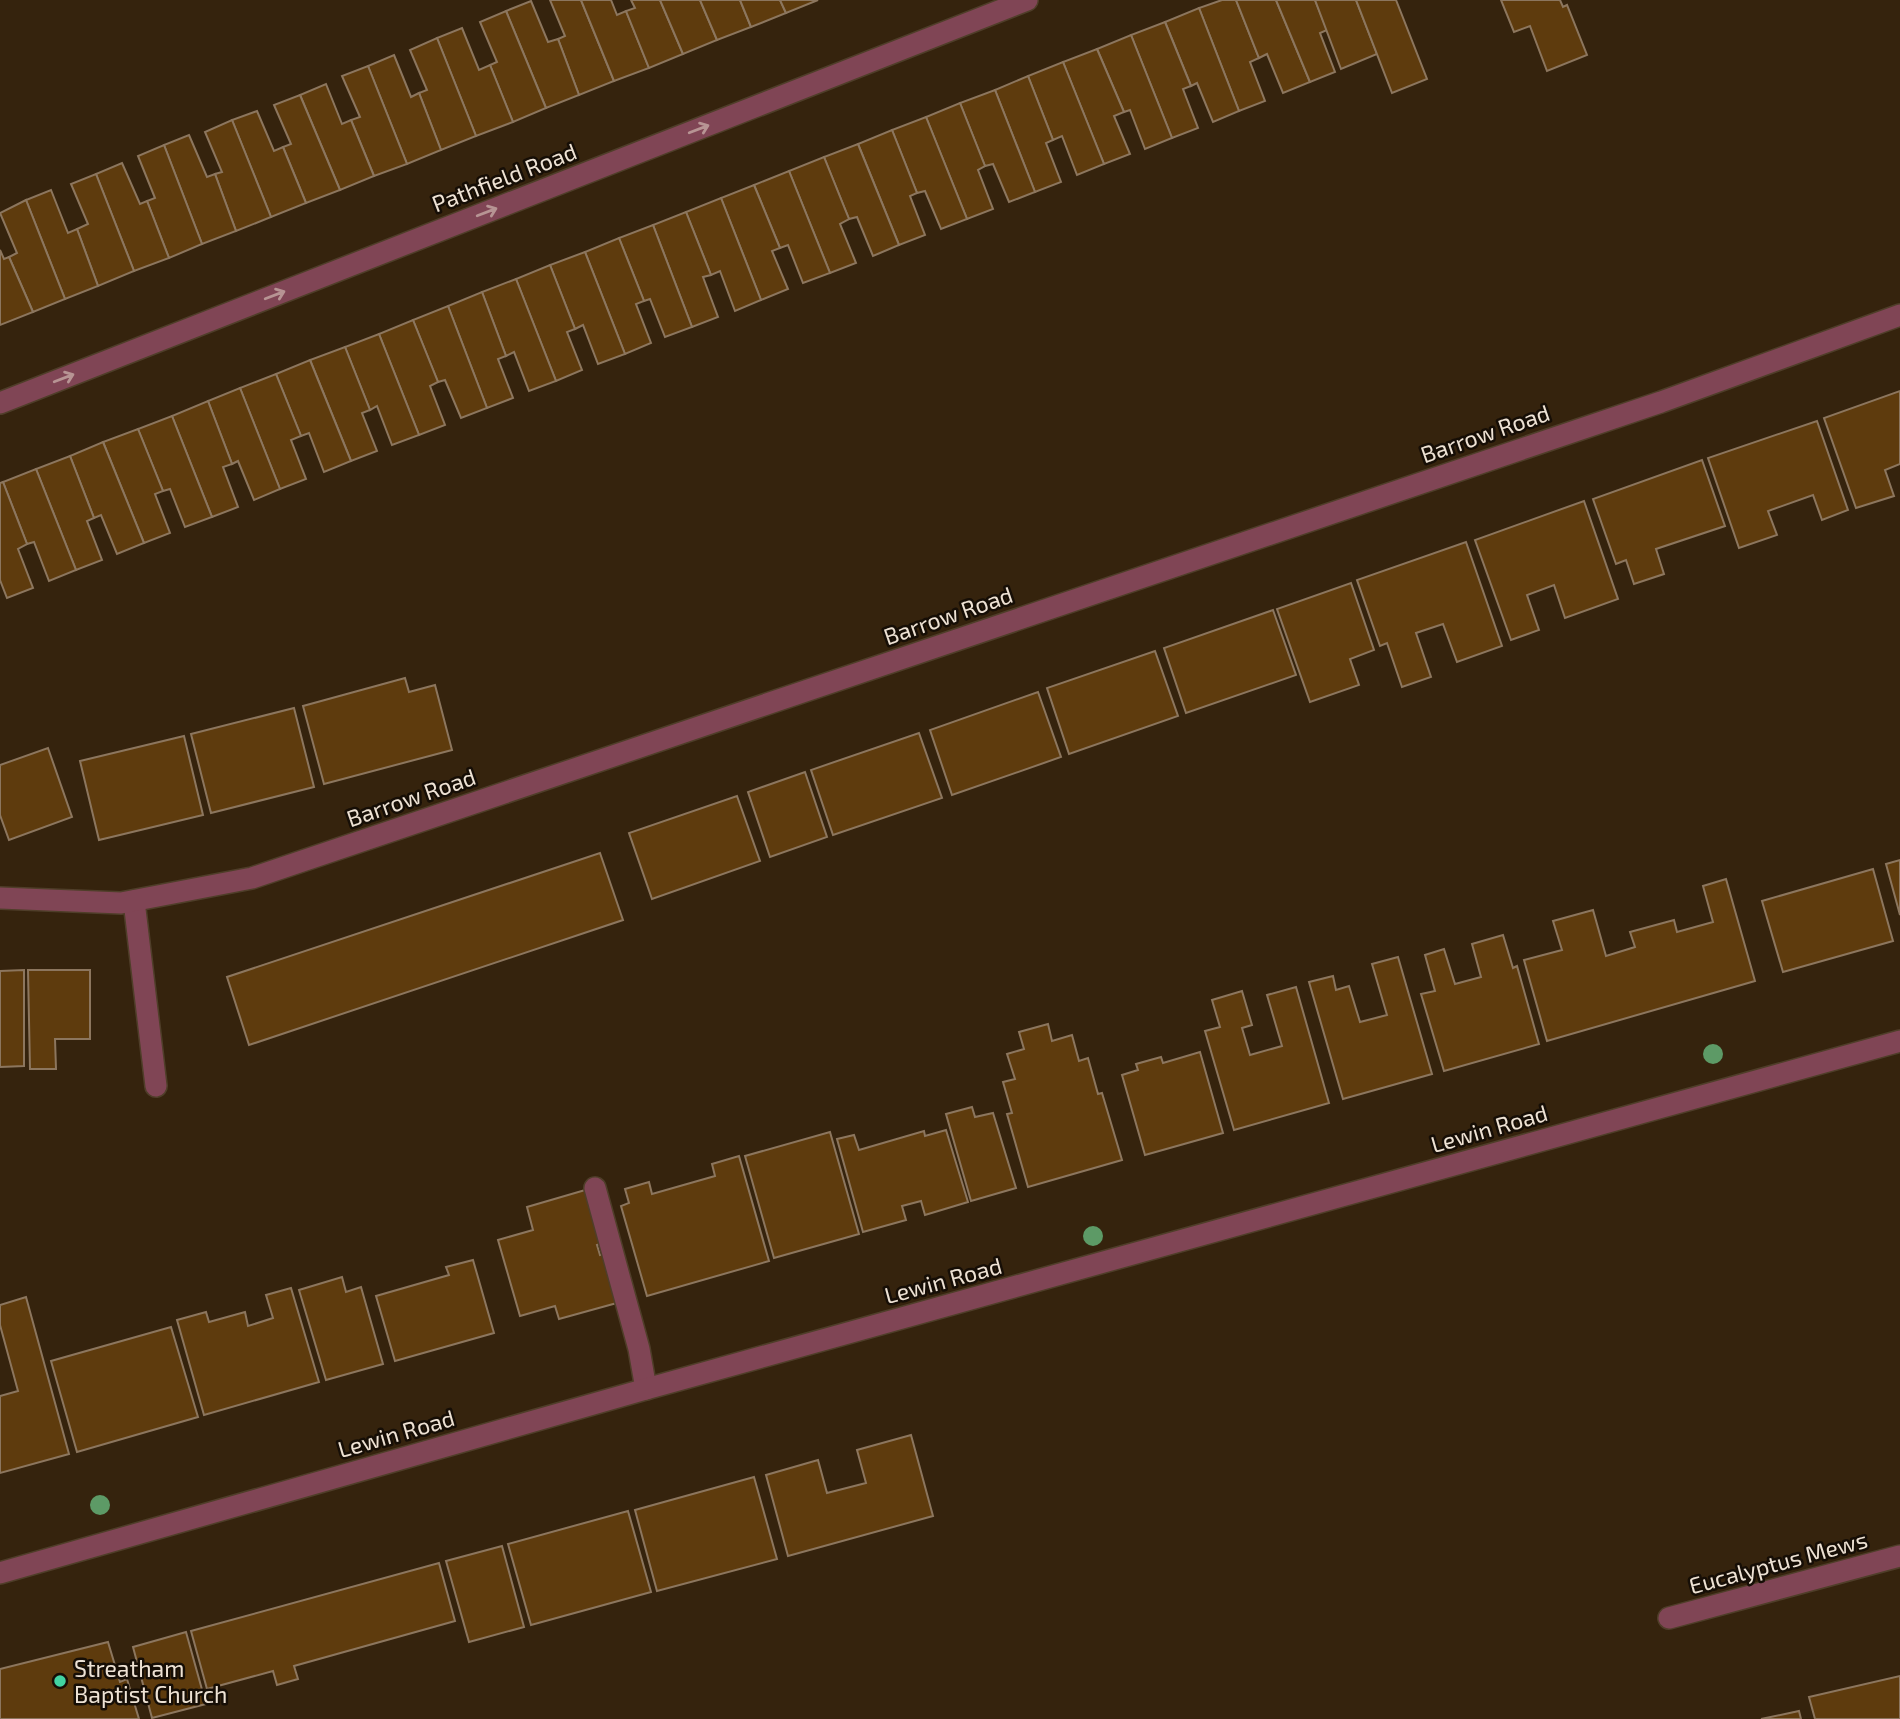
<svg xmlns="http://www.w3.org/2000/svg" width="1900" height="1719" font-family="'Exo 2',sans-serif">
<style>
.building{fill:#5e3b0d;stroke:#8c765e;stroke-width:2}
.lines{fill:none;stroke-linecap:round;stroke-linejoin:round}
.service-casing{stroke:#4f3e29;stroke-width:24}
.minor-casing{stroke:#4f3e29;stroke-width:24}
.service{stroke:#804555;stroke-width:21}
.minor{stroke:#804555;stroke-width:21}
.tree{fill:#5d9a66}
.oneway{stroke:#b79494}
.poi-dot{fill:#42d4a1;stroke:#160e06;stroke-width:2.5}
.labels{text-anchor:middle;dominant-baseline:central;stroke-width:5;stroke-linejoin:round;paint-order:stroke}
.street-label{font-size:23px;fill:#eee2d4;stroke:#160e06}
.poi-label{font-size:23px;fill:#eee2d4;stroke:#160e06;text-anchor:start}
</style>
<rect width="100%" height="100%" fill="#35230d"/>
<!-- building -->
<g class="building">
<polygon points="550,0 581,0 614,81 579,95 558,39 565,36"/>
<polygon points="581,0 611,0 617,15 626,11 649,68 614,81"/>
<polygon points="631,0 660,0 683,54 649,68 626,11 635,8"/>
<polygon points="660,0 700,0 717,40 683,54"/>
<polygon points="700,0 740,0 751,27 717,40"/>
<polygon points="740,0 780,0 786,13 751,27"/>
<polygon points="780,0 818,0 786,13"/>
<polygon points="1222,0 1236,0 1259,58 1250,62 1265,101 1239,111 1199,8"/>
<polygon points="1236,0 1276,0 1310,82 1283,93 1267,54 1259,58"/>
<polygon points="1276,0 1315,0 1327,30 1320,33 1335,72 1310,82"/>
<polygon points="1315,0 1356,0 1377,54 1341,69"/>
<polygon points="1356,0 1396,0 1427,79 1392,93"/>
<polygon points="1501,0 1560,0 1563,7 1567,5 1587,55 1547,71 1530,26 1514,32"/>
<polygon points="531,1 548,42 558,39 579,95 546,108 506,11"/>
<polygon points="1199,8 1239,111 1213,122 1197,83 1191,86 1165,22"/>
<polygon points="506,11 546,108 513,122 490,65 497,62 480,22"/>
<polygon points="1165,22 1191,86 1183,89 1198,128 1172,138 1131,35"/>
<polygon points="462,28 479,70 490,65 513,122 476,136 437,38"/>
<polygon points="1131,35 1172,138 1145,149 1130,110 1124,112 1097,49"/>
<polygon points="437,38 476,136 441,150 419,93 427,90 410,50"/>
<polygon points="1097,49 1124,112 1114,116 1130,154 1104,164 1063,62"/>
<polygon points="394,55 411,97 419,93 441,150 407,164 368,66"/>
<polygon points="1063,62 1104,164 1077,175 1062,136 1053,140 1028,76"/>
<polygon points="368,66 407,164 374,176 351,120 360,117 342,76"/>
<polygon points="1028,76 1053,140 1046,143 1061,182 1035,192 995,90"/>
<polygon points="326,84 342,124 351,120 374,176 340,190 300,95"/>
<polygon points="995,90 1035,192 1009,202 993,164 985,166 960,103"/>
<polygon points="300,95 340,190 306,203 283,147 291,144 274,105"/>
<polygon points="960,103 985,166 978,170 993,209 967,219 926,117"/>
<polygon points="257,111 274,151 283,147 306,203 271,217 232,120"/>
<polygon points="926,117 967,219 941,229 925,191 917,193 892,130"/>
<polygon points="232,120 271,217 236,231 215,174 222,172 205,132"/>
<polygon points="892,130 917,193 910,196 925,235 899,245 858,144"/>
<polygon points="189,135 207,177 215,174 236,231 202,244 164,145"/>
<polygon points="858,144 899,245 873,256 857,217 849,219 824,157"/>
<polygon points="164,145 202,244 169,258 147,201 155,198 138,156"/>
<polygon points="824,157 849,219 840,224 856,263 830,273 789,171"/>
<polygon points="122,163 140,204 147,201 169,258 134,271 96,174"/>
<polygon points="789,171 830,273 803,283 788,245 780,248 754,185"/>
<polygon points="96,174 134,271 98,286 77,229 88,224 71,184"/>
<polygon points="754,185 780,248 772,251 788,289 761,300 721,198"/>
<polygon points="51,190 68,233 77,229 98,286 65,299 26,200"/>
<polygon points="721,198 761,300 735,311 720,271 711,275 686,212"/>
<polygon points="26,200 65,299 33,312 9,257 17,253 0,213"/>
<polygon points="686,212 711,275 703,277 718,317 692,327 653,225"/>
<polygon points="653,225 692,327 665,337 650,299 644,301 619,238"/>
<polygon points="619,238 644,301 636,304 651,343 625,354 585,252"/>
<polygon points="0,250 4,259 9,257 33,312 0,325"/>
<polygon points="585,252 625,354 598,364 583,325 575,329 550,265"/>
<polygon points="550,265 575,329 567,332 582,370 556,381 516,279"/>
<polygon points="516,279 556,381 529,391 514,352 506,356 482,292"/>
<polygon points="482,292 506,356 498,359 513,398 487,408 448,306"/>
<polygon points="448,306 487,408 461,418 445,380 438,382 413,320"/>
<polygon points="413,320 438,382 430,386 445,425 419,435 379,334"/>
<polygon points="379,334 419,435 392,445 377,406 370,410 345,347"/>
<polygon points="345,347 370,410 362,413 377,451 351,461 310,360"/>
<polygon points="310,360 351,461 324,472 309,433 301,436 276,374"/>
<polygon points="276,374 301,436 291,440 306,479 280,489 240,388"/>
<polygon points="240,388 280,489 254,500 238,461 232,464 208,401"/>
<polygon points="1900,391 1900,464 1885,470 1894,496 1856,508 1824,418"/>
<polygon points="208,401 232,464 223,467 238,507 212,517 172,416"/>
<polygon points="172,416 212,517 185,527 170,489 163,491 138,429"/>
<polygon points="1817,421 1848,510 1822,520 1813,495 1768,511 1777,535 1739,548 1708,458"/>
<polygon points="138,429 163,491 155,494 170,533 144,543 103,442"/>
<polygon points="103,442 144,543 117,554 101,515 94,518 70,456"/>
<polygon points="70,456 94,518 87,521 102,560 76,570 36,469"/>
<polygon points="1702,460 1725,526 1656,549 1664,574 1634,584 1626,560 1616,564 1593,499"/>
<polygon points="36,469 76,570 49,581 34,542 27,544 3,482"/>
<polygon points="3,482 27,544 18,549 33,588 7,598 0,580 0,483"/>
<polygon points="1584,501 1618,599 1565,618 1554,585 1527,595 1539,630 1511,640 1475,540"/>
<polygon points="1466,542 1502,646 1457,662 1443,624 1416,633 1431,677 1402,687 1387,643 1380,646 1357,580"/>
<polygon points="1351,583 1374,650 1350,659 1359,685 1310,702 1277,609"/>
<polygon points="1273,610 1296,675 1186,713 1164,648"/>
<polygon points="1155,651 1178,716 1069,754 1047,688"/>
<polygon points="405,678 409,692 435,685 452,750 324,784 303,706"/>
<polygon points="1038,692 1061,757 952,795 930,730"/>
<polygon points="294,708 314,787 211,813 191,734"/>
<polygon points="919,733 942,798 833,835 811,770"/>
<polygon points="184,736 203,815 99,840 80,761"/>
<polygon points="48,748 72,817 9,840 0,815 0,765"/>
<polygon points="805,772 827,837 770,857 748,792"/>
<polygon points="737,796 760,861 652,899 629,833"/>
<polygon points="600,853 623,920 249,1045 227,977"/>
<polygon points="1900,860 1900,915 1886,864"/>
<polygon points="1873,869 1893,941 1783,972 1762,901"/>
<polygon points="1726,879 1755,981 1547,1041 1524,960 1562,950 1553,921 1593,910 1606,956 1635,947 1630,932 1674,920 1677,932 1713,922 1703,886"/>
<polygon points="1503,935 1513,968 1517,966 1539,1044 1444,1071 1421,994 1435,991 1425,955 1444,949 1455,984 1481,977 1472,944"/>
<polygon points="1398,957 1432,1074 1343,1099 1309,982 1333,976 1336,990 1349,986 1360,1022 1387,1015 1372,964"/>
<polygon points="24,970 24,1066 0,1067 0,971"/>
<polygon points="28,970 90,970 90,1039 55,1039 56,1069 30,1069"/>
<polygon points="1296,987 1329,1103 1234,1130 1205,1031 1220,1027 1212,1000 1242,991 1252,1025 1242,1028 1250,1055 1282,1046 1267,995"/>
<polygon points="1048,1024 1052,1041 1072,1035 1079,1061 1088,1058 1098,1094 1102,1093 1122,1160 1028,1187 1007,1114 1012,1113 1003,1082 1015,1079 1007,1054 1024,1049 1019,1032"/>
<polygon points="1200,1052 1223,1133 1145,1155 1122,1075 1138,1070 1136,1064 1161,1057 1163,1063"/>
<polygon points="972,1107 975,1117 993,1113 1016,1188 971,1201 946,1114"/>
<polygon points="946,1130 968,1202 925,1215 921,1201 902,1206 906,1220 863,1232 837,1139 854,1135 859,1150 924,1131 925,1136"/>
<polygon points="830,1132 859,1234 774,1258 745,1156"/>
<polygon points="739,1156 769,1261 647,1296 621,1206 629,1203 625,1189 649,1182 652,1194 715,1176 712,1164"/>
<polygon points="592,1188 607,1242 597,1245 600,1255 610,1252 624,1301 559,1319 555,1306 520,1316 498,1240 533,1230 527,1207"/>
<polygon points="473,1260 494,1333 395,1361 376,1296 449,1275 446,1267"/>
<polygon points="342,1277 346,1292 361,1287 383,1364 326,1380 299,1290"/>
<polygon points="291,1288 319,1382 204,1415 177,1320 206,1312 209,1322 245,1312 248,1326 273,1318 266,1295"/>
<polygon points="26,1297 69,1454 0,1473 0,1396 18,1391 0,1325 0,1305"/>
<polygon points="171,1327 198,1417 77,1452 51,1361"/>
<polygon points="911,1435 933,1516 788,1556 766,1475 818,1460 827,1493 866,1483 857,1450"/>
<polygon points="754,1477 777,1559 657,1591 635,1510"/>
<polygon points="628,1511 651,1592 531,1625 508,1544"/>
<polygon points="502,1546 524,1627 469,1642 446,1561"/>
<polygon points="439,1563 455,1621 294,1666 298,1679 277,1685 273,1671 207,1689 191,1631"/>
<polygon points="186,1632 206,1704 152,1718 133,1647"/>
<polygon points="108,1642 120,1682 127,1679 139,1719 0,1719 0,1669"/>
<polygon points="1900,1676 1900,1719 1815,1719 1809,1697"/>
<polygon points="1799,1711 1801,1719 1761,1719"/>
</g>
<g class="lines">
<defs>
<g id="service">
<polyline points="134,901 156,1086"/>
<polyline points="595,1188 639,1349 646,1389"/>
<polyline points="1669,1618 1900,1556"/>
</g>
<g id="minor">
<polyline points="0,403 1027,0"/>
<polyline points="0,898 121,903 252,878 1661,402 1900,315"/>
<polyline points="0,1573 646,1389 1900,1041"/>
</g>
</defs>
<!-- service casing -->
<use href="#service" class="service-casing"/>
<!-- minor casing -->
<use href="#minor" class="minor-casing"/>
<!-- service -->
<use href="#service" class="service"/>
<!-- minor -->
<use href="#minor" class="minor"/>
</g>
<!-- trees -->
<g class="tree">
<circle cx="1713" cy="1054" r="10"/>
<circle cx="1093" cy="1236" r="10"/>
<circle cx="100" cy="1505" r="10"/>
</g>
<!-- one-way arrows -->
<defs><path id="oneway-shaft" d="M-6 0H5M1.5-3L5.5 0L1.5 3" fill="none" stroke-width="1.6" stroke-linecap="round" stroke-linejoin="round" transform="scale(1.75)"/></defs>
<g class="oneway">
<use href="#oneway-shaft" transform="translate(699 129) rotate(-21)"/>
<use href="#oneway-shaft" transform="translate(487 212) rotate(-21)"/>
<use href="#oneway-shaft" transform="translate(275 295) rotate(-21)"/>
<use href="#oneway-shaft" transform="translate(64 378) rotate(-21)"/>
</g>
<!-- markers -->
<circle class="poi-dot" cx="60" cy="1681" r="7"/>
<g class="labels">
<!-- street labels -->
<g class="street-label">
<text transform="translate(504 177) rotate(-21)">Pathfield Road</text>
<text transform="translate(1485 433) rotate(-19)">Barrow Road</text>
<text transform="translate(948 615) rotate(-19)">Barrow Road</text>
<text transform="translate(411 797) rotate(-19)">Barrow Road</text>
<text transform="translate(1489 1128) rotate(-16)">Lewin Road</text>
<text transform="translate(943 1280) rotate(-15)">Lewin Road</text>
<text transform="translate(396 1433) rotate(-16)">Lewin Road</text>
<text transform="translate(1778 1562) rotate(-15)">Eucalyptus Mews</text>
</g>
<!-- poi labels -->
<g class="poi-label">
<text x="74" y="1668">Streatham<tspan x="74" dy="26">Baptist Church</tspan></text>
</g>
</g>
</svg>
